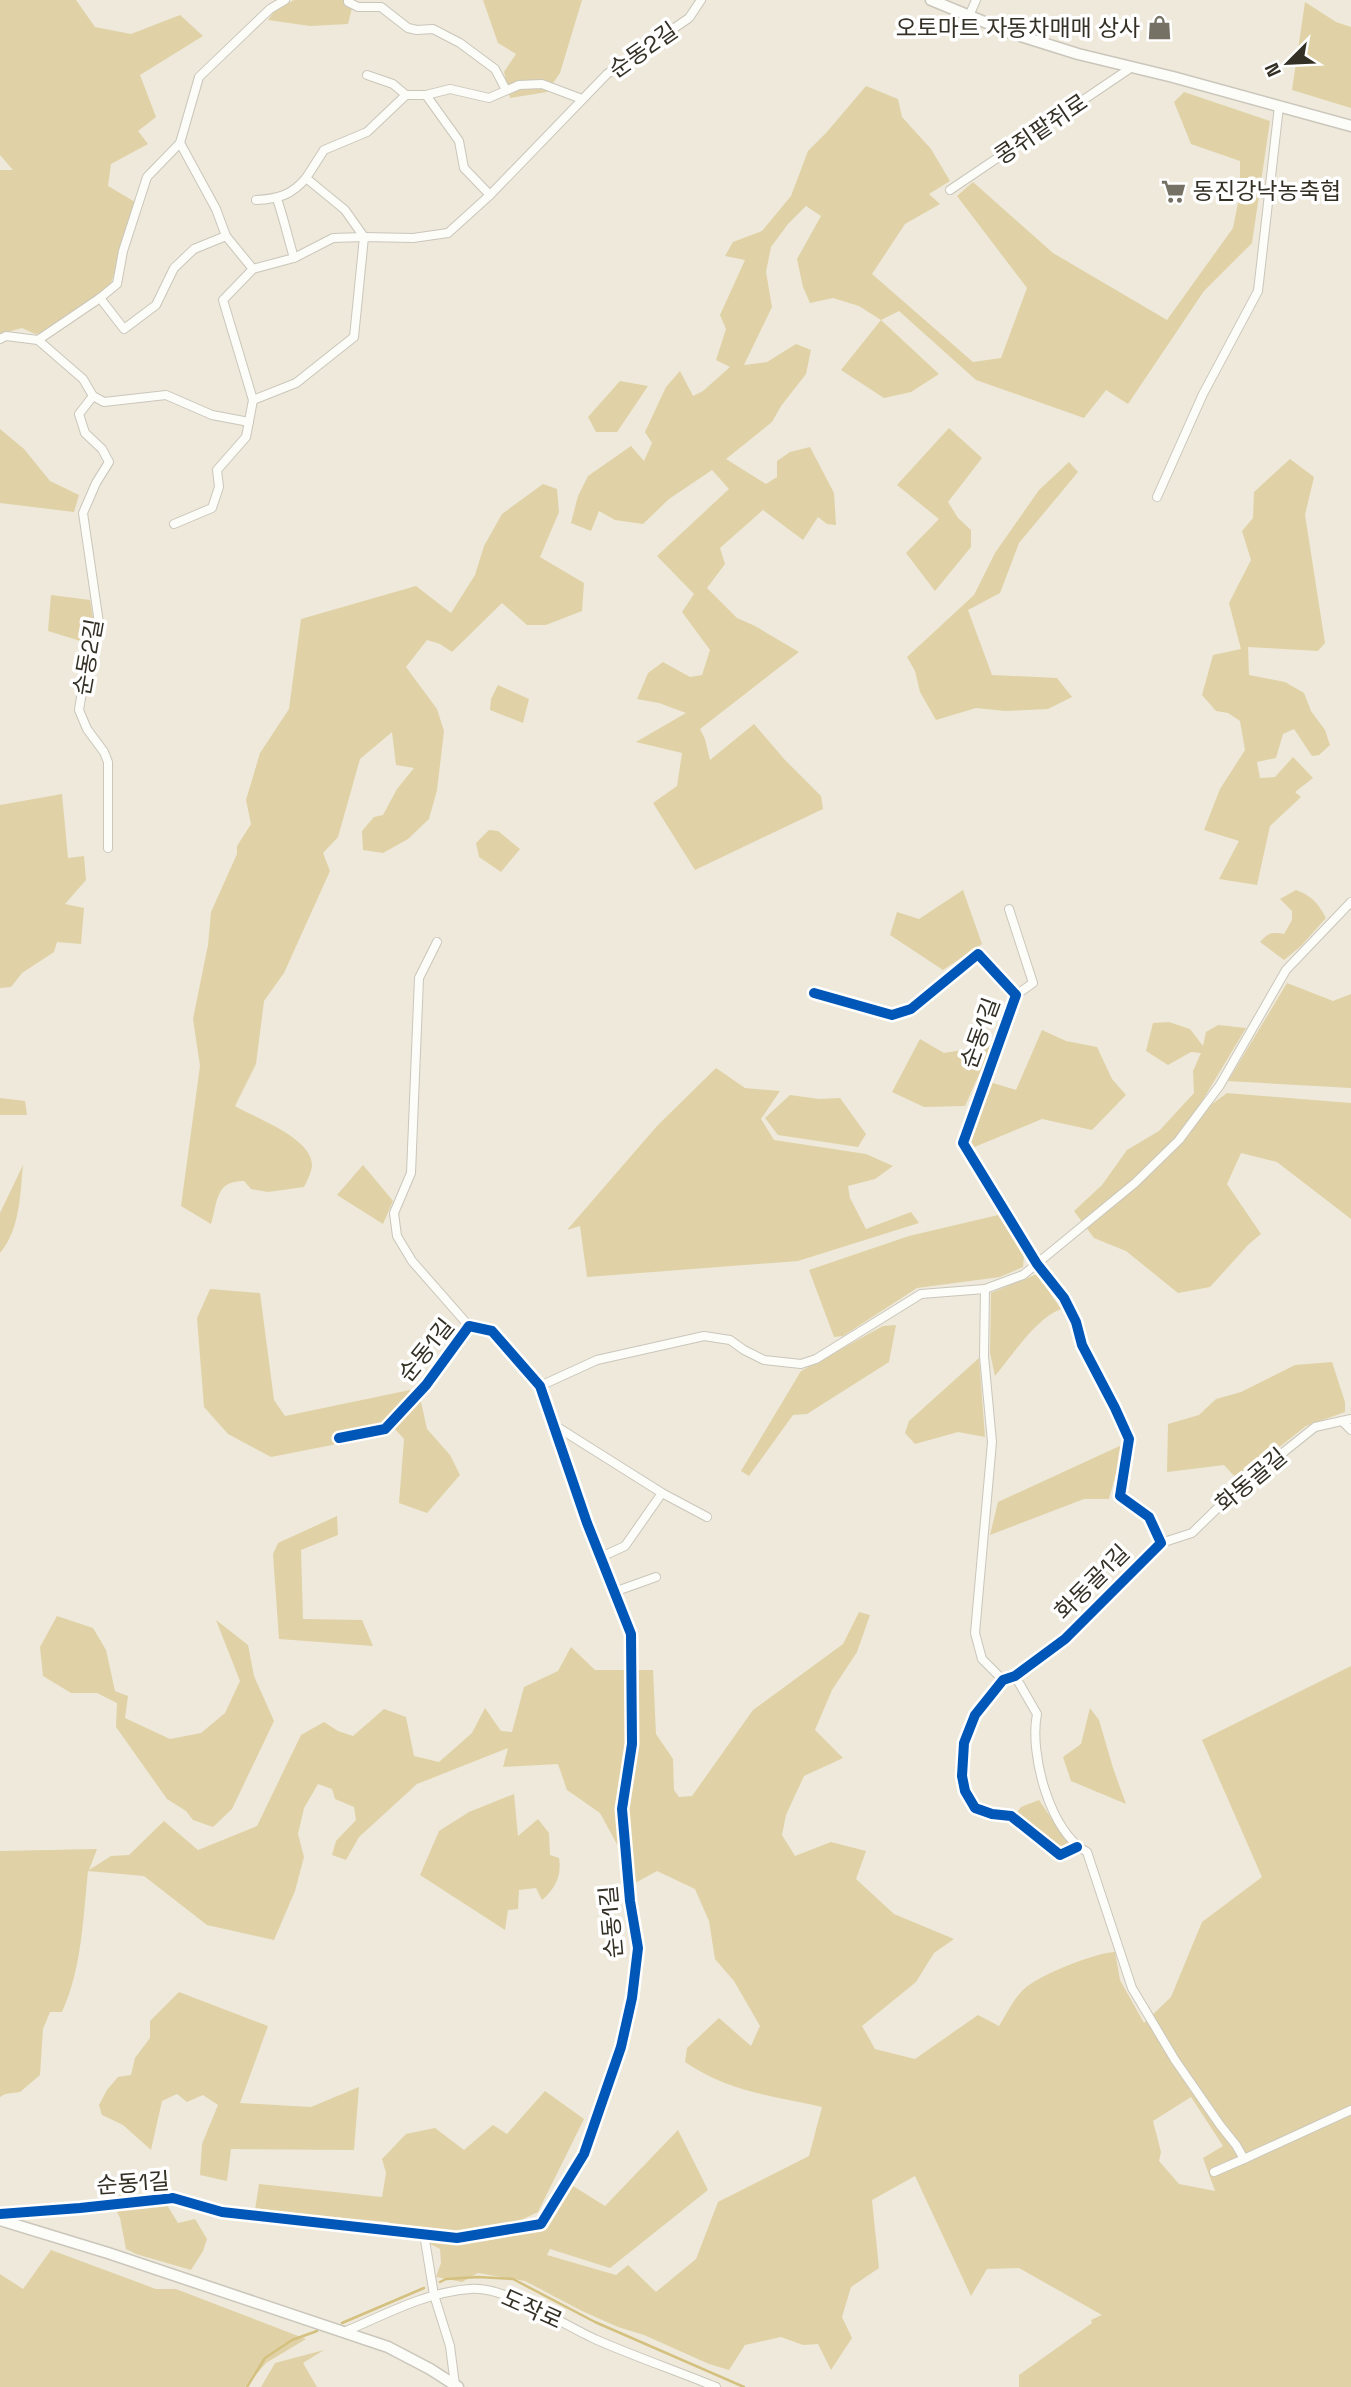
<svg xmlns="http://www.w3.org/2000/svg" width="1351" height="2387" font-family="'Space Grotesk','Noto Sans KR',sans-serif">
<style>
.green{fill:#e0d2a6;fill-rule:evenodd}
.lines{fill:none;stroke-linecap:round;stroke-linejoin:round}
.stream{stroke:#d4c07f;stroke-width:2.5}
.street-casing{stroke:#cac6ba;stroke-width:10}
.secondary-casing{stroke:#cac6ba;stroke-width:13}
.street{stroke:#fcfcf9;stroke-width:8}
.secondary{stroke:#fcfcf9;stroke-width:10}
.cycleway-casing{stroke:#fff;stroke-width:15}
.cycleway{stroke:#0057b8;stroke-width:10}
.labels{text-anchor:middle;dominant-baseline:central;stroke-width:7;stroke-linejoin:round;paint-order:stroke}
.poi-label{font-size:23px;fill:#343026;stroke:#fff;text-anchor:end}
.street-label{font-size:23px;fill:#343026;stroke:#fff}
</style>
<rect width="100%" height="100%" fill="#eee9da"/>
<!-- green -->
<g class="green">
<polygon points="0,0 76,0 95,27 131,34 180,15 203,36 140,75 156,117 138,131 148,144 111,164 108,186 135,202 110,287 41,333 35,334 22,328 0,334 0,170 13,170 0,155"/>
<polygon points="294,0 344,0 344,3 352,8 348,24 310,26 268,20 275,10"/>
<polygon points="483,0 582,0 560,73 547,92 510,98 504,72 516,54 498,43"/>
<polygon points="1305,2 1336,22 1351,27 1351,108 1292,90"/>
<polygon points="866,86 898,99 902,117 931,149 950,181 929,194 940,204 905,224 872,274 973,362 1001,358 1027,288 957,196 973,182 1053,253 1167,320 1233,228 1240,193 1240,161 1191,144 1174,102 1184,92 1270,121 1252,243 1204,291 1128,404 1106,390 1084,418 976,380 899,311 881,320 939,374 911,392 884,398 841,370 881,320 859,306 833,298 810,303 803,287 797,259 821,216 806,206 788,224 771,247 766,272 772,307 744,365 767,362 796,344 811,350 806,374 781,406 772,422 726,459 766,484 777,477 777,461 790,452 810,447 834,493 836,525 827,524 818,517 803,540 763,510 720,548 725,564 707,588 737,618 755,626 799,652 700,729 705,739 710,760 754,724 785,760 821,796 823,809 695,870 653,803 677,786 682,753 636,742 686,713 659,703 637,699 648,673 663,662 690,677 702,675 710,650 682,612 694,594 657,556 729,489 712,470 669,499 643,524 615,520 599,511 591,531 571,523 578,496 588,476 631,446 644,461 652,443 645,432 666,387 680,371 693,396 703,391 730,367 716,360 726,329 720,315 745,260 725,256 733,242 762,231 791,196 808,151 826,133"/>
<polygon points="620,381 648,386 617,432 596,432 588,417"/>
<polygon points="949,428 982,458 948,502 958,518 971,530 971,547 935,591 906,553 939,519 897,485"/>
<polygon points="0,429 24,449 50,481 79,495 74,512 0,503"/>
<polygon points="1290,459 1314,477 1305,515 1325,643 1318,651 1248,647 1249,675 1285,682 1304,693 1311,711 1325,730 1330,745 1319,755 1312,756 1294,729 1283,734 1276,758 1257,762 1260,778 1275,777 1293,757 1313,778 1295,792 1301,797 1270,826 1257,885 1219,879 1239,841 1204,830 1220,789 1245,750 1240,721 1228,713 1216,711 1202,695 1213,655 1241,649 1229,603 1251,560 1242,531 1253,518 1254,492"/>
<polygon points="1069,462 1078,472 1019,543 1000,593 968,610 992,675 1057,678 1072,697 1048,709 1005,711 976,708 936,720 920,692 915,671 907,657 974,595 995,553 1039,490"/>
<path d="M 543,484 L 557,489 L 559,512 L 540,557 L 584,583 L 582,611 L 546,625 L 527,625 L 502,603 L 452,652 L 440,644 L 427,640 L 406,667 L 437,709 L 444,731 L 437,790 L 429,819 L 408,839 L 383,853 L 363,850 L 362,831 L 374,817 L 383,815 L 397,789 L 414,768 L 396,765 L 392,732 L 360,759 L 338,837 L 323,853 L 330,871 L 284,973 L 264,1001 L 256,1064 L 235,1106 C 255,1118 313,1138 312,1166 C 311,1173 307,1181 304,1187 L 268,1192 L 251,1189 L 244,1181 C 215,1181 218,1201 211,1224 L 181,1206 L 200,1066 L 193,1019 L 208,945 L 211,912 L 237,854 L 237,846 L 251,824 L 246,800 L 260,753 L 289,709 L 301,619 L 416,586 L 451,613 L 475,575 L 484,546 L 502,514 Z"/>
<polygon points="51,595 90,600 93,618 87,643 48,631"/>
<polygon points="498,685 529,699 523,723 490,710 491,699"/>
<polygon points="62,794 68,858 84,856 86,880 65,904 84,908 81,944 57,942 54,952 22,973 11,987 0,988 0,805"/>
<polygon points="489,830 498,831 520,849 501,872 479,857 476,843"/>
<polygon points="963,890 982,944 943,970 890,935 897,912 919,919"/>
<path d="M 1296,890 C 1312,896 1318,903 1326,918 L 1301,946 L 1284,960 L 1260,942 C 1269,932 1272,932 1284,934 L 1292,920 L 1292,911 L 1280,899 Z"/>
<polygon points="1287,983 1333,1001 1351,994 1351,1088 1228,1081"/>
<polygon points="1169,1022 1190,1029 1203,1046 1206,1032 1218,1025 1246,1028 1204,1098 1212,1104 1227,1093 1351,1103 1351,1219 1277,1162 1241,1153 1227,1184 1261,1234 1249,1244 1210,1287 1178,1293 1126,1251 1094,1238 1074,1211 1102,1185 1127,1150 1159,1131 1194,1093 1193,1071 1201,1053 1191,1052 1168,1065 1146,1051 1153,1023"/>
<polygon points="1042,1030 1066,1041 1097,1047 1112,1079 1126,1095 1092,1130 1042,1119 972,1148 967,1143 990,1082 1016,1090"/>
<polygon points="920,1039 944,1053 992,1045 965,1106 924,1107 892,1092"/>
<polygon points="716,1068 745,1088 780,1091 761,1119 774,1140 866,1154 893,1166 875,1179 848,1186 850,1198 866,1229 911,1212 919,1223 798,1261 587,1277 580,1226 567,1230 657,1126"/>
<polygon points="790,1095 819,1099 840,1098 866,1134 858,1147 778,1135 765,1118"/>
<polygon points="0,1098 25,1101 27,1115 0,1115"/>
<path d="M 23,1165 C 20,1196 20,1229 0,1253 L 0,1213 Z"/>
<polygon points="363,1165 393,1201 383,1224 337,1195"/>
<polygon points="998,1215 1024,1256 1023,1267 1000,1277 917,1288 843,1336 834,1337 809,1270 909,1236"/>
<path d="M 1037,1274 L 1061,1309 C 1036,1318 1012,1356 995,1376 L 990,1353 L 991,1293 Z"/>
<polygon points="210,1289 260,1293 274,1400 285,1416 410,1390 421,1402 427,1429 450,1455 460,1475 427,1513 399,1503 404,1439 394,1428 332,1445 271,1457 228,1434 204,1407 197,1318"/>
<polygon points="896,1325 889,1362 807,1414 793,1415 749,1476 741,1471 801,1371 883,1326"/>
<polygon points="979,1358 985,1437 958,1432 915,1444 905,1433 909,1421"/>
<polygon points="1332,1362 1345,1402 1345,1412 1306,1426 1238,1480 1224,1465 1167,1472 1168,1424 1199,1415 1216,1399 1241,1392 1295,1365"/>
<polygon points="1124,1444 1109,1499 1084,1499 990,1535 998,1502"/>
<polygon points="337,1516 338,1535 301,1550 303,1619 362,1620 373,1646 279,1639 273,1554 278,1543"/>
<path d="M 859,1612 L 870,1615 L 857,1652 L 832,1690 L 815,1730 L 843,1758 L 804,1776 L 786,1815 L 782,1835 L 795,1856 L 831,1842 L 866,1851 L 856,1879 L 894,1914 L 954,1939 L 934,1953 L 916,1982 L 862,2026 L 875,2049 L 915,2059 L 978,2015 L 999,2026 C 1006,2015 1014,1998 1024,1989 C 1039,1975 1094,1953 1115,1952 L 1120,1980 L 1144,2023 L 1171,1997 L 1202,1922 L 1262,1877 L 1202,1740 L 1351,1666 L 1351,2387 L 1019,2387 L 1019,2375 L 1092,2323 L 1091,2320 L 1102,2315 L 1019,2268 L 987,2269 L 971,2296 L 915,2176 L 872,2200 L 879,2268 L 851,2287 L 842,2317 L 852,2338 L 831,2370 L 818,2344 L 803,2345 L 781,2337 L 745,2345 L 729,2370 L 709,2364 L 644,2335 L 618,2327 L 582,2311 L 525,2281 L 478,2273 L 462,2282 L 436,2277 L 441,2263 L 440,2249 L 388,2222 L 255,2210 L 259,2184 L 382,2197 L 386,2173 L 382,2159 L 406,2134 L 435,2128 L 464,2150 L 493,2125 L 507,2134 L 545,2091 L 584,2119 L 538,2212 L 523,2219 L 537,2231 L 573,2186 L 605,2206 L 678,2130 L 708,2190 L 610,2268 L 550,2249 L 547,2255 L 616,2275 L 628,2265 L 656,2292 L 696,2259 L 718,2202 L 809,2156 L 822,2107 C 772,2096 729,2092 685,2062 L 687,2048 L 719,2018 L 751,2046 L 760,2026 L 734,1981 L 715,1959 L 709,1921 L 695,1889 L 657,1871 L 635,1883 L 623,1884 L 618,1846 L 600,1813 L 567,1790 L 558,1764 L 503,1767 L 508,1748 L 417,1784 L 359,1837 L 346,1860 L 332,1855 L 336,1841 L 356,1820 L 354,1807 L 335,1799 L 332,1789 L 318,1784 L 304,1808 L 298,1834 L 304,1857 L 295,1891 L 274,1940 L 207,1925 L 144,1876 L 88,1871 C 83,1918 82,1968 62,2012 L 50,2012 L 43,2029 L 40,2075 L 20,2092 L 5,2094 L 0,2097 L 0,1851 L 97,1849 L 89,1870 L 111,1856 L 129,1855 L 164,1821 L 198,1850 L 257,1826 L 301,1735 L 324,1722 L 338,1731 L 353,1736 L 384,1709 L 406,1717 L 414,1756 L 439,1762 L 472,1733 L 485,1708 L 501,1731 L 512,1732 L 524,1687 L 558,1671 L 571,1647 L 595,1670 L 653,1670 L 656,1734 L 673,1759 L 674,1790 L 679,1797 L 692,1796 L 753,1710 L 843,1644 ZM 1191,2097 L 1223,2146 L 1203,2158 L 1215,2191 L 1179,2184 L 1159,2161 L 1161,2152 L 1153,2121 Z"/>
<polygon points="57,1616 93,1628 106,1650 115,1691 128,1696 125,1718 170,1739 201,1733 225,1713 240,1681 216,1620 248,1645 254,1676 274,1721 232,1809 213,1827 193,1820 186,1811 167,1799 116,1727 117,1703 97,1693 71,1693 43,1676 40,1647"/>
<polygon points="1090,1708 1099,1720 1113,1768 1126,1804 1071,1781 1063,1757 1081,1744"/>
<path d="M 514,1794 L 518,1836 L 538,1819 L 549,1833 L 550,1855 L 559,1858 C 562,1876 555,1889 542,1900 L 536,1888 L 519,1890 L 518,1909 L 508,1910 L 505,1930 L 420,1875 L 439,1831 L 469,1812 Z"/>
<polygon points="1039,1800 1070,1846 1049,1853 1010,1821 1021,1807"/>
<polygon points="179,1992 268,2026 240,2103 311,2107 359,2087 354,2150 231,2149 227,2181 200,2175 202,2144 218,2105 203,2095 187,2102 177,2094 162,2101 151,2150 123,2125 102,2115 99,2105 107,2090 118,2077 131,2075 135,2058 150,2038 150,2021"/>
<polygon points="154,2204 167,2205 178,2223 195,2219 207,2239 203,2251 191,2270 136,2254 126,2249 120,2218 116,2210"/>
<polygon points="51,2250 156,2289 176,2289 306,2339 266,2363 245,2387 0,2387 0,2274 23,2289"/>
<polygon points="324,2350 303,2363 317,2387 261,2387 275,2363"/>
</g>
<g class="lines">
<!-- stream -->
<g class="stream">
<polyline points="440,2282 446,2279 478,2277 513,2279 595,2322 744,2387"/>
<polyline points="342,2323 424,2288"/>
<polyline points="247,2387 265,2358 292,2340 317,2331"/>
</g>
<defs>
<g id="street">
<polyline points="348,0 348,2 358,7 381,7 408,28 417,30 433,29 460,43 495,69 506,90"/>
<polyline points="969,16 976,0"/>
<polyline points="367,75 393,84 406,95"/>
<polyline points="426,95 450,89 489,98 519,85 542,84 582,99"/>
<polyline points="180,143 216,209 226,236 253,269"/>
<polyline points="950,190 1132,67"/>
<path d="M 277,199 C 284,219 288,238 294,258"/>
<path d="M 256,200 C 278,199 292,195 306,178"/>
<polyline points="364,237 345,210 306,178 324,150 367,132 406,95 426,95 459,141 464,168 490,195"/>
<polyline points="100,298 124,329 156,305 174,268 194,249 226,236"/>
<polyline points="0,339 6,336 38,340 83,379 93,396 104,402 166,395 212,415 249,422"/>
<polyline points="38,340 100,298 117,284 123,251 147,177 180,143 199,77 270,9 285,0"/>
<polyline points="93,396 79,414 85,433 102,449 109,462 96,483 83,513 99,623 85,673 79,710 87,729 104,752 108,762 108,848"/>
<polyline points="253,400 223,300 253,269 294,258 333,238 364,237"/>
<polyline points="1157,497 1203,394 1258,291 1279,106"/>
<polyline points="174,524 212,508 219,487 217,470 246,437 253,400 296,383 354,337 364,237 413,238 448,233 490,195 607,74 689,18 701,0"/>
<polyline points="1009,909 1033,983 1016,995"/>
<polyline points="437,942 419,978 411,1173 394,1213 397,1236 412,1261 469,1326"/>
<polyline points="814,993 892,1015 911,1009 978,954 1016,995 963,1143 1037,1264 1064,1298 1076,1322 1082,1345 1115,1408 1129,1439 1120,1496 1149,1517 1161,1543 1065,1639 1015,1676 1003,1680 975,1715 964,1743 962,1776 965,1791 975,1808 992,1814 1011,1816 1060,1855 1077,1847"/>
<polyline points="985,1289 984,1356 992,1442 975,1633 982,1659 1003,1680"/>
<polyline points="540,1386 597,1360 704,1336 730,1340 744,1350 764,1360 801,1364 816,1359 921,1294 985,1289 1023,1275 1135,1183 1179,1140 1220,1085 1286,970 1351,902"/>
<polyline points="1342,1421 1351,1430"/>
<polyline points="554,1425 662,1493 707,1517"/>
<polyline points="1161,1543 1192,1533 1235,1491 1315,1427 1351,1419"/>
<polyline points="601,1557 625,1546 662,1493"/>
<polyline points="614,1592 656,1577"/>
<path d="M 1015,1676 L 1037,1714 C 1029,1753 1050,1833 1087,1852 L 1132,1988 L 1175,2060 L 1220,2125 L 1236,2145 L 1244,2159 L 1351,2110"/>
<polyline points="1214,2172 1244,2159"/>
<polyline points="0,2214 80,2208 173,2198 222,2212 457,2238 541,2224 584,2154 621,2047 632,1998 638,1948 630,1901 622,1809 632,1744 631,1634 587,1523 540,1386 492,1331 469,1326 426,1385 385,1429 339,1438"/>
<polyline points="424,2234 434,2295 450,2346 455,2385"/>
<path d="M 344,2332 C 384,2315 426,2292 470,2289 C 507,2286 563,2325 597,2340 C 636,2357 677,2371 716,2387"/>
</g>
<g id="secondary">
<polyline points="931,0 1011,33 1078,54 1173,77 1351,126"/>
<polyline points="0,2220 108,2253 388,2347 430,2369 458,2387"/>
</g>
</defs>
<!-- street casing -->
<use href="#street" class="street-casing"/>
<!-- secondary casing -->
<use href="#secondary" class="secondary-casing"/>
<!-- street -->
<use href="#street" class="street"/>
<!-- secondary -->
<use href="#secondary" class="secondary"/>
<defs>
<g id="cycleway">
<polyline points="814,993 892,1015 911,1009 978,954 1016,995 963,1143 1037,1264 1064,1298 1076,1322 1082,1345 1115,1408 1129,1439 1120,1496 1149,1517 1161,1543 1065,1639 1015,1676 1003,1680 975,1715 964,1743 962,1776 965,1791 975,1808 992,1814 1011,1816 1060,1855 1077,1847"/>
<polyline points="0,2214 80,2208 173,2198 222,2212 457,2238 541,2224 584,2154 621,2047 632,1998 638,1948 630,1901 622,1809 632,1744 631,1634 587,1523 540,1386 492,1331 469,1326 426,1385 385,1429 339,1438"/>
</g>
</defs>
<!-- cycleway casing -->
<use href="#cycleway" class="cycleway-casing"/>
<!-- cycleway -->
<use href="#cycleway" class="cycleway"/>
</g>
<!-- icons -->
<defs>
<symbol id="shop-bare" viewBox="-9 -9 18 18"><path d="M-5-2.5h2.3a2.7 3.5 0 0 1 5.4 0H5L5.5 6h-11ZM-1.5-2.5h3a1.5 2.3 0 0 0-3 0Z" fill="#757165" stroke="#fff" stroke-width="2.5" paint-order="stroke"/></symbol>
<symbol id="supermarket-bare" viewBox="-9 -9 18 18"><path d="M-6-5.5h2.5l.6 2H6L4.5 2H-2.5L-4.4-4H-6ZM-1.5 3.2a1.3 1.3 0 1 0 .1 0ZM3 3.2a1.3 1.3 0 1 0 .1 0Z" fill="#757165" stroke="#fff" stroke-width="2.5" paint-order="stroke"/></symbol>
</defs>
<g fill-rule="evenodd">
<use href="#shop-bare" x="1142" y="10" width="35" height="35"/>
<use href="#supermarket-bare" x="1156" y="174" width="35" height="35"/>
</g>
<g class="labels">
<!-- poi labels -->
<g class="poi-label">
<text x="1140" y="28">오토마트 자동차매매 상사</text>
<text x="1193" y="191" text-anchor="start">동진강낙농축협</text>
</g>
<!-- street labels -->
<g class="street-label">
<text transform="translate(643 50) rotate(-35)">순동2길</text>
<text transform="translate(1041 129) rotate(-34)">콩쥐팥쥐로</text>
<text transform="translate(88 657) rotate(-80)">순동2길</text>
<text transform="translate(980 1033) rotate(-70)">순동1길</text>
<text transform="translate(426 1350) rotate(-51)">순동1길</text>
<text transform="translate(1251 1480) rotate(-40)">화동골길</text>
<text transform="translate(1092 1582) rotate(-45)">화동골1길</text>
<text transform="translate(611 1922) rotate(-95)">순동1길</text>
<text transform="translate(133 2183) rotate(-4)">순동1길</text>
<text transform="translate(532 2309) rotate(24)">도작로</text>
</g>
</g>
<!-- north arrow -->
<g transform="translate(1288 63) rotate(246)" stroke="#ffffff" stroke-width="5" paint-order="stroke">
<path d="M0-5L12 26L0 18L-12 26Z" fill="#343026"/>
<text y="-10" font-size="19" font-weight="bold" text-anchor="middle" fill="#343026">N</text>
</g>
</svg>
